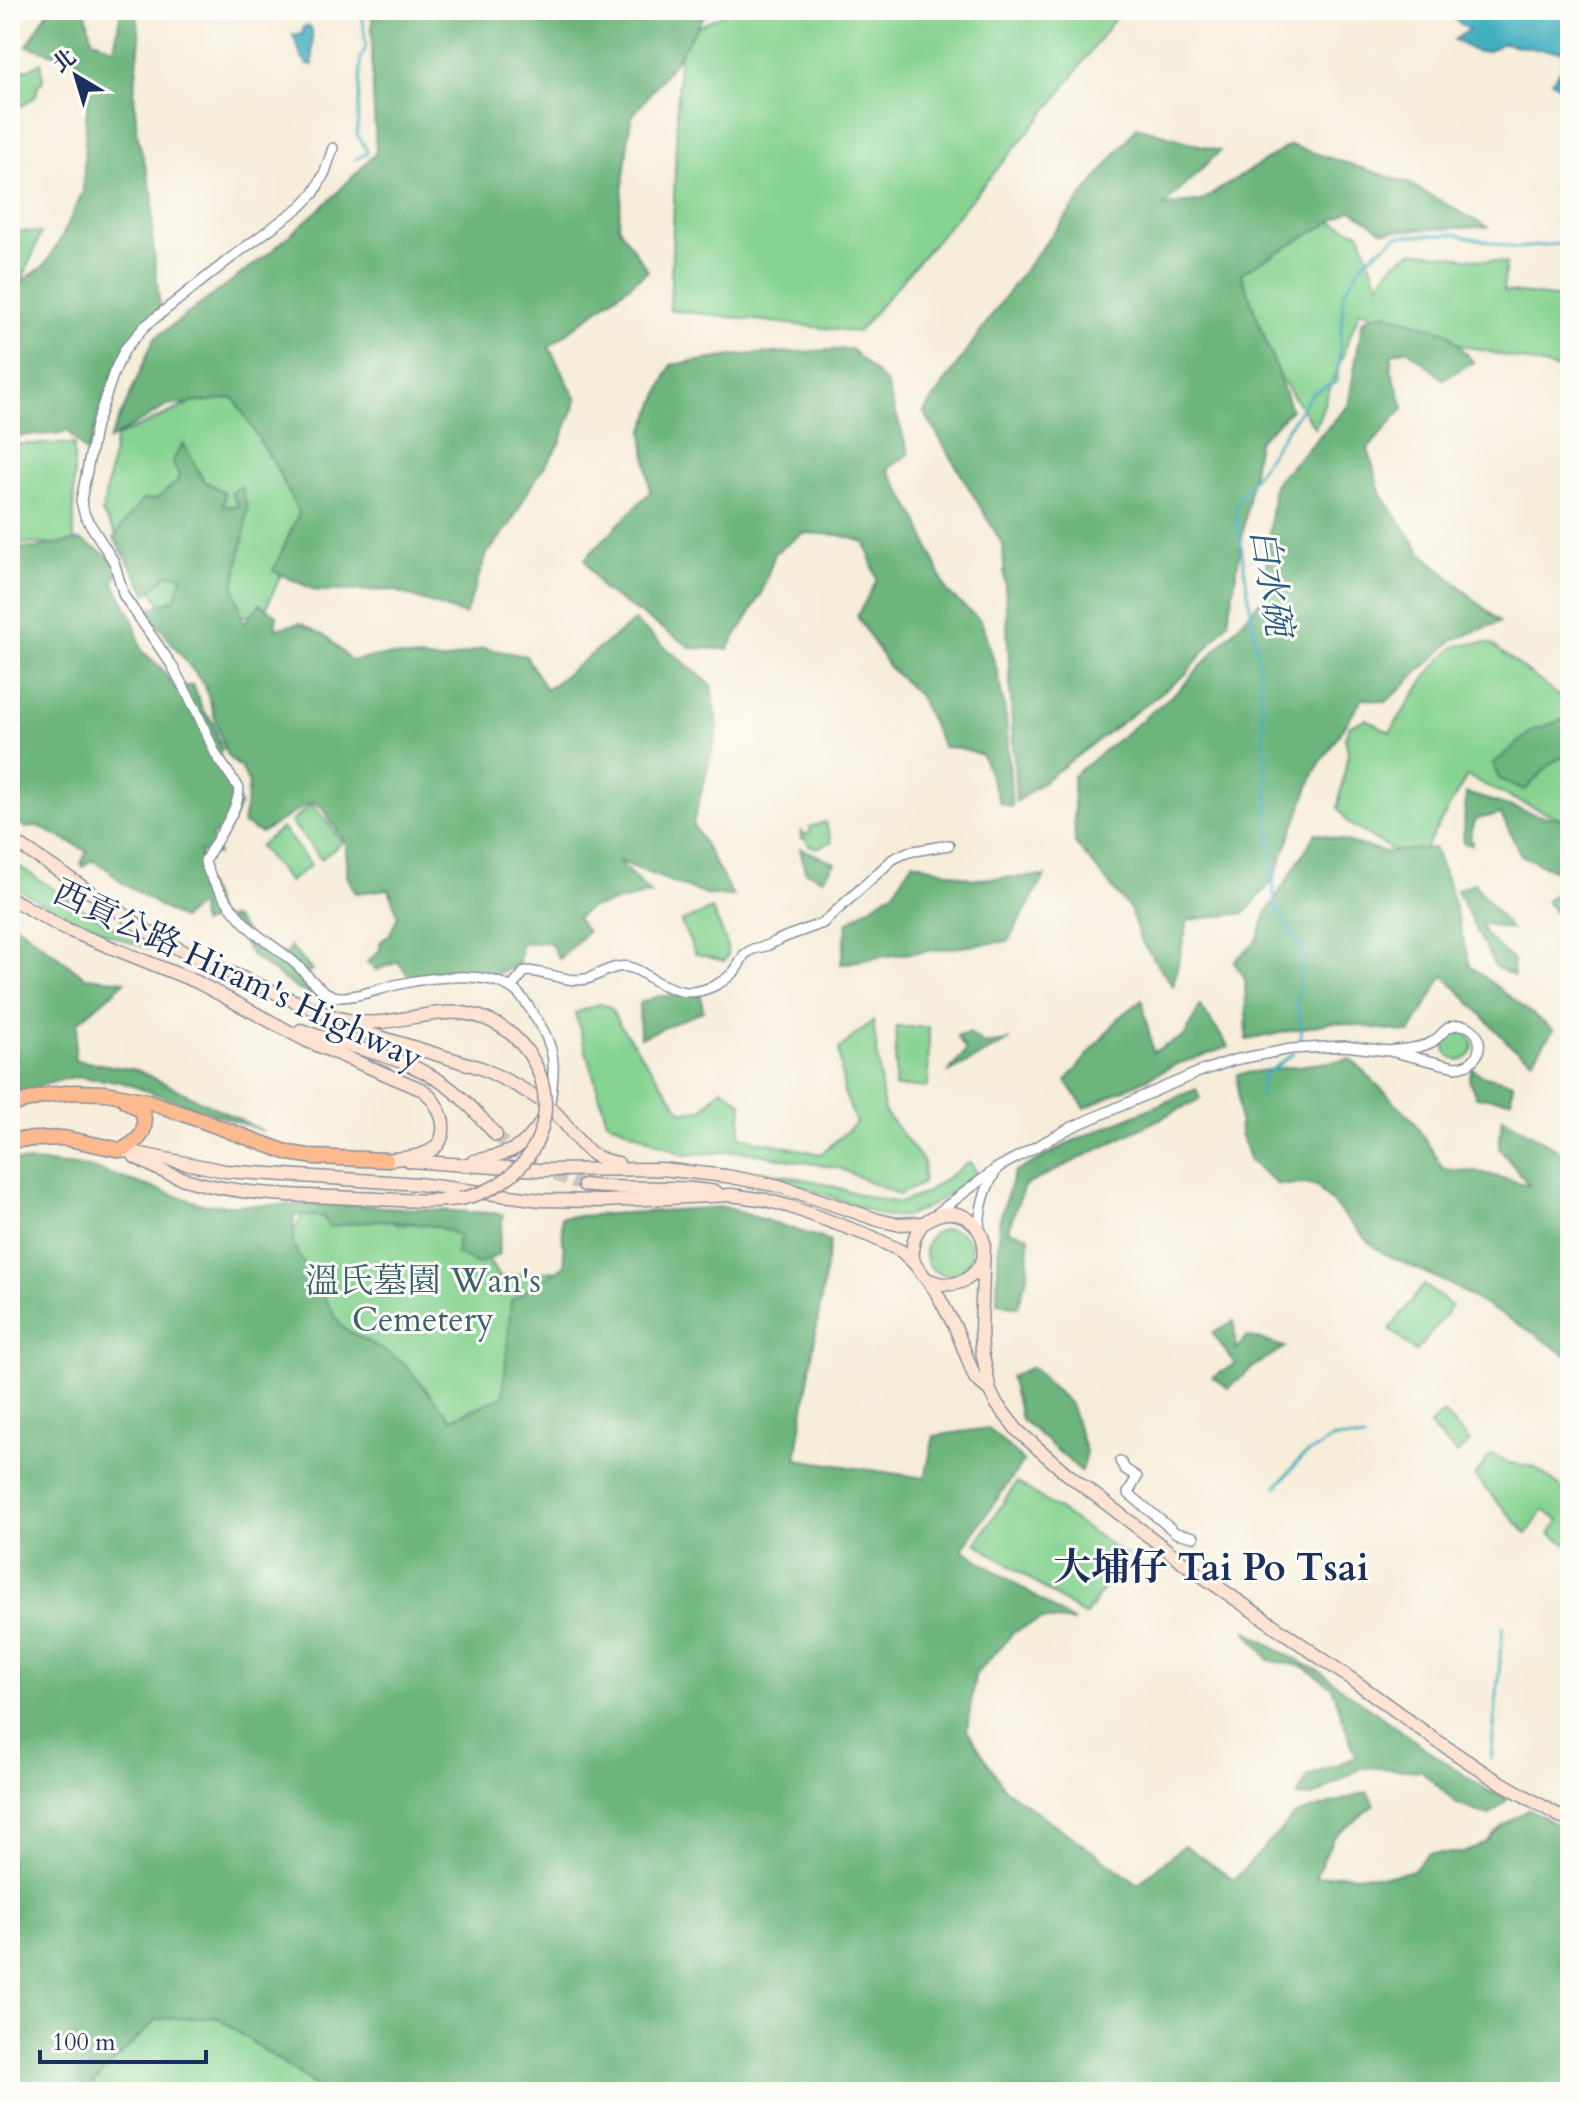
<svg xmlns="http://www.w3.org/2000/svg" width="1580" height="2102" font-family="Cardo,'Noto Serif TC',serif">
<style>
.green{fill:#86d391;stroke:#508178;stroke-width:2}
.forest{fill:#6cb57b;stroke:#44726c;stroke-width:2}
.water{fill:#42afbf;stroke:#2e6f8e;stroke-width:2}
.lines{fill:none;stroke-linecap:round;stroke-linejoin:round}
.stream{stroke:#42afbf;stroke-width:3}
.secondary-tunnel{stroke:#cac7c0;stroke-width:12;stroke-dasharray:12 6;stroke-linecap:butt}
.minor-casing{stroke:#888e9c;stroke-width:12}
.secondary-casing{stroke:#888e9c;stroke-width:15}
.primary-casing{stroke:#888e9c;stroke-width:17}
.minor{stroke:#fff;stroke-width:9}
.secondary{stroke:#fee3d2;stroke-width:12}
.primary{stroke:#fcba8e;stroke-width:14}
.secondary-bridge-casing{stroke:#888e9c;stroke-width:15;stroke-linecap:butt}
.secondary-bridge{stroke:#fee3d2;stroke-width:12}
.labels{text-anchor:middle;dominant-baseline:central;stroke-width:6;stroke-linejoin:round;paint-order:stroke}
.street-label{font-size:34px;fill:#1b2f5e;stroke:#fdfcf7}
.park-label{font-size:34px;fill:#3b606d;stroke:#fdfcf7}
.water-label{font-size:36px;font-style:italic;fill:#295c80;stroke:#fdfcf7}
.quarter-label{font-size:38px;font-weight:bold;fill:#1b2f5e;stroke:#fdfcf7}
</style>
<rect width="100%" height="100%" fill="#fdfcf7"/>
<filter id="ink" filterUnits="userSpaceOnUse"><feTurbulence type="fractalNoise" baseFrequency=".0125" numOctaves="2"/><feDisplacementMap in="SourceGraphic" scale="16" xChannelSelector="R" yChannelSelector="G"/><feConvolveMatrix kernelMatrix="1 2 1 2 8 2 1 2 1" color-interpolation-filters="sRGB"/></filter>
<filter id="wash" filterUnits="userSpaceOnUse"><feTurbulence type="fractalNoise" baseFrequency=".006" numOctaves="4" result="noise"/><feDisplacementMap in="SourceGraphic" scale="32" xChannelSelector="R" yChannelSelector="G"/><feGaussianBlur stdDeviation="1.8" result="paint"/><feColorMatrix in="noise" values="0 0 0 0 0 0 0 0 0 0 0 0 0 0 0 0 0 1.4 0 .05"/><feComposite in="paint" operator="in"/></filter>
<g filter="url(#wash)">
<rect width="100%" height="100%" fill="#f6edd9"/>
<!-- green -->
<g class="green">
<polygon points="731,10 1121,10 1054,102 858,332 670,310 680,36"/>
<polygon points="41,62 43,81 38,85 36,96 22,106 10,95 10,71 30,69"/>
<polygon points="1317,216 1360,233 1378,284 1395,262 1414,251 1506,263 1503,291 1570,299 1570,372 1446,341 1360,310 1315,428 1210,273"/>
<polygon points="10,230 41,233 10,311"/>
<polygon points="237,382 309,511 264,613 174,625 102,513 116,437"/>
<rect x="10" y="444" width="64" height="100"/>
<path d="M 1490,643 L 1568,703 L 1570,713 L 1570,822 L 1518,801 L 1467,776 L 1416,864 L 1348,823 L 1338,807 L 1348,753 L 1345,737 L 1350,725 L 1366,719 L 1390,732 C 1403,713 1435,659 1452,649 C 1463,642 1478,643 1490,643 Z"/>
<polygon points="312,804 343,842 321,859 291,822"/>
<polygon points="825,822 832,842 817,848 809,845 805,838 802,839 801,832 802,831 804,835 811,832 810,827"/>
<polygon points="282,828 311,865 289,882 259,846"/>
<path d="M 11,861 L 104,922 L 150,946 L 149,949 C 100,932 53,913 10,883 Z"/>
<polygon points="1566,886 1570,891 1570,931 1546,901"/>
<polygon points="712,909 726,941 728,955 724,961 695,954 681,922"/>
<polygon points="599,1004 610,1007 618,1022 682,1112 702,1110 722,1088 742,1103 740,1137 821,1154 856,1123 844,1092 839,1049 873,1021 884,1111 924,1162 923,1183 899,1195 839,1168 738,1151 684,1155 607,1121 575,1013"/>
<polygon points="896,1027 929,1027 928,1087 895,1087"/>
<circle cx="1459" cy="1046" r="14"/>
<polygon points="970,1162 978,1174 932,1205 908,1216 886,1217 757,1170 819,1182 868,1197 900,1203 925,1193"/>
<polygon points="307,1206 371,1213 400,1225 459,1213 499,1277 639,1261 649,1400 442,1429 278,1263"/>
<circle cx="948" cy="1252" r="23"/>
<polygon points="1424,1285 1452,1306 1416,1352 1390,1329"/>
<polygon points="1443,1413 1470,1442 1457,1454 1429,1426"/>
<polygon points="1492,1454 1509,1463 1534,1467 1570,1494 1570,1546 1550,1534 1559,1520 1543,1510 1527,1534 1474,1476"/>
<polygon points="1017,1482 1126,1555 1085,1616 976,1543"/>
<polygon points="216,2017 325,2092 92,2092 89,2087 157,2019"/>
</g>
<!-- forest -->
<g class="forest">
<path d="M 49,10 L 85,10 L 92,39 L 114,49 L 121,10 L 136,10 L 140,39 L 134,93 L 137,133 L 153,197 L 152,236 L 160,308 L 113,372 L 87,454 L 68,431 C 49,438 29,431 10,439 L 10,361 L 23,339 L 10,334 L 10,290 L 45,265 L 62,237 L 83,191 L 87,99 L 79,62 L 27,46 Z"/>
<polygon points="372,10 708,10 676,60 631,118 618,226 648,271 549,347 577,400 559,445 531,486 511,523 487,554 465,615 393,590 317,591 273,571 299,513 277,469 234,398 167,406 109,440 128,400 154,339 268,254 332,198 376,153 372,70"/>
<polygon points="1137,127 1220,151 1163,206 1201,201 1290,145 1408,183 1487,227 1383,231 1352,210 1241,273 1291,410 1258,441 1228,622 1186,674 1016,802 1003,545 924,412 1018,278"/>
<polygon points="1385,313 1448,332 1473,362 1443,379 1407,349 1392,354 1391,369 1404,407 1368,449 1381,495 1422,553 1500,622 1453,640 1386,702 1363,698 1315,771 1274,879 1245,913 1188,920 1173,986 1141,941 1130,909 1075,843 1073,776 1181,688 1268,593 1266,567 1274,484 1348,406 1363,319"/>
<polygon points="851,349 886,383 909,454 888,469 917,519 947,592 981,621 997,670 1006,718 1012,807 1000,803 982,755 960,748 943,747 919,696 889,667 857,616 877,580 865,542 839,535 803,533 775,553 761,595 728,649 692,648 602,589 585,559 650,492 643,432 671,365 741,355"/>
<path d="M 183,443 L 204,481 L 225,492 L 223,506 L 239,506 L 231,493 L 241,487 L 247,505 L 246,524 L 234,587 L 244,623 L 260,604 L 277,615 L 275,629 L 300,623 L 327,637 L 351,661 L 388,655 L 444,661 L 483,648 L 526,656 L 546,690 L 634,621 L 711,685 L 718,727 L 693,824 L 733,896 L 706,895 L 618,861 L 651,894 L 589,908 L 577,918 L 587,932 L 559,959 L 550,942 L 521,943 L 519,966 L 489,976 L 465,972 L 409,976 L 398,962 L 376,970 L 367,962 L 380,950 L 380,942 L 390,934 L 398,916 L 389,889 L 356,893 L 347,876 L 346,843 L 321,807 L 313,801 L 261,833 L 243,824 L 249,784 L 241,768 L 227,756 L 205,686 L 146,610 L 175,599 L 183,576 L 168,574 L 147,594 L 114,538 C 122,524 133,513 142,500 L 156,499 L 177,482 L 179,475 L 172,462 Z"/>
<polygon points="81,540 120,563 114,584 132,617 142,651 161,668 176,689 193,685 203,711 213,722 222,750 219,754 240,806 227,831 211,835 218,854 200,852 200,874 213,897 216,918 201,924 200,905 181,919 121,882 108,869 91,860 83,867 81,864 87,851 38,826 26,828 10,816 10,548 34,548"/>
<polygon points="1570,717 1570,754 1554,761 1525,790 1499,779 1493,764 1532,731"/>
<polygon points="1466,793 1537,815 1570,820 1570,878 1521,855 1501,814 1476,819 1470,836 1472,845 1463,843"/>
<polygon points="1316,833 1385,852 1434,848 1450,889 1470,966 1553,1030 1533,1060 1511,1046 1444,975 1410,1033 1333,1022 1247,1040 1245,979 1234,962 1257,940 1266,914"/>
<polygon points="800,848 835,863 823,879 805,871"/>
<polygon points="913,862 973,879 1045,876 1008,941 879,957 841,964 848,922 894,891"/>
<polygon points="1474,883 1511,930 1481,923 1485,934 1513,961 1514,976 1495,967 1456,890"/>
<polygon points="227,918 233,918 257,944 282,964 290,946 312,970 304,976 321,993 336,1003 332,1003 297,989 252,956"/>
<polygon points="10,920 85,977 126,981 78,1022 74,1060 137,1070 263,1131 118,1081 72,1077 10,1094"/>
<polygon points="701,995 703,1011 640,1038 639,1003 659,996"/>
<polygon points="1142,1000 1153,1052 1185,1036 1200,1006 1229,1047 1177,1064 1085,1108 1066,1081 1119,1018"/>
<polygon points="969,1033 985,1045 1010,1040 948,1073 966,1051 957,1036"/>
<polygon points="1351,1059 1412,1119 1444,1169 1483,1173 1529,1185 1499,1148 1502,1117 1570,1157 1570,1358 1535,1334 1449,1284 1383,1253 1371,1244 1317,1187 1305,1184 1278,1185 1250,1161 1240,1133 1237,1074"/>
<polygon points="1472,1068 1481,1075 1513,1083 1511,1100 1476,1097 1469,1080"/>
<polygon points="1196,1089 1200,1099 1024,1186 1008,1230 1029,1236 1028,1273 1018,1307 997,1303 999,1221 1014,1173 1071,1142"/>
<polygon points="10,1160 89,1167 205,1205 352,1205 503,1214 498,1255 478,1264 456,1254 458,1235 436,1226 378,1220 329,1227 324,1217 294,1215 293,1246 342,1327 403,1362 451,1419 503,1396 511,1301 565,1265 561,1217 724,1207 830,1241 796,1459 925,1478 934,1436 988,1428 1024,1461 962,1549 1074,1622 1042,1619 1014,1632 975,1675 967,1730 1005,1789 1138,1884 1184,1845 1234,1880 1295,1815 1367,1792 1375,1805 1333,1838 1315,1878 1341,1874 1382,1876 1412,1871 1428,1853 1464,1853 1476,1848 1488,1841 1500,1828 1529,1809 1570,1832 1570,2092 325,2092 216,2017 157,2019 89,2087 92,2092 10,2092"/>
<polygon points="1234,1321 1236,1350 1247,1336 1285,1347 1256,1365 1228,1388 1213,1377 1235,1364 1212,1333"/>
<polygon points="1032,1367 1070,1404 1086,1452 1081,1471 1021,1419 1010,1377"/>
<polygon points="1246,1630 1276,1649 1320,1672 1419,1744 1485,1789 1508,1799 1489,1816 1457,1804 1422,1771 1363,1767 1313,1797 1297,1796 1308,1776 1356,1757 1332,1687 1304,1667 1269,1660"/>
</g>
<!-- water -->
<g class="water">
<polygon points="1442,10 1570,10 1570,94 1552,81 1562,68 1563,51 1535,49 1503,43 1489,51 1476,52 1454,40 1469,30"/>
<polygon points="308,26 312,30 313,65 306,65 306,60 303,60 293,35 303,34 302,28"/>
</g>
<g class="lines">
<!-- stream -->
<g class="stream">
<polyline points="355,159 366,154 367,151 357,134 361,58 366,47 362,10"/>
<path d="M 1297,1046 C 1307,1023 1297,1022 1297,1001 C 1297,984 1305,967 1302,949 L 1275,905 L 1259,665 L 1235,505 L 1307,400 L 1314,392 L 1337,382 L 1344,292 L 1364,261 L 1397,236 L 1455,234 L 1516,248 L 1570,243"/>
<polyline points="1262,1097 1261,1081 1263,1076 1294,1053"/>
<polyline points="1277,1486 1301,1458 1334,1438 1364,1439"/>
<polyline points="1491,1760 1503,1627"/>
</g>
</g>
</g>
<g filter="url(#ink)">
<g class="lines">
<!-- secondary-tunnel -->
<path class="secondary-tunnel" d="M 496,1135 C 522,1160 550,1176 584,1185"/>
<defs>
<g id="minor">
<path d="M 333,148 L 325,172 L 314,193 L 300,207 L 232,257 L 145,326 L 125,349 L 114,372 L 96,425 L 81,501 L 85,516 L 114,562 L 124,596 L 171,664 L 196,710 L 216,755 L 239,788 C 239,811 215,840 205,861 C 208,879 239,919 253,931 C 267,943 283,952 297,965 C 309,976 322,996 340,997 C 360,997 381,988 400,984 C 431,977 486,970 514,990 C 522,996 528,1005 533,1014 C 557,1048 556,1067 549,1107"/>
<path d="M 511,988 L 525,971 C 546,971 566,983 586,979 C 600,975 614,964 628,967 C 641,969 649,979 661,984 C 668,987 677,991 685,992 C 705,993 728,982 739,965 L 734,972 L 745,954 L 753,949 L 766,946 L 785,937 L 823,923 L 893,859 L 908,852 L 949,845"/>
<path d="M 936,1214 L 997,1168 L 1070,1128 L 1199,1072 L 1234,1060 L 1291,1049 L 1344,1046 L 1389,1051 L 1455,1067 C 1488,1066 1486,1024 1458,1025 C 1446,1025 1442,1036 1432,1042 C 1420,1049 1403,1049 1389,1051"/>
<path d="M 979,1230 C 980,1208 984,1190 996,1171"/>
<polyline points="1120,1461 1125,1469 1137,1477 1128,1493 1176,1533 1194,1537"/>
</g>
<g id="secondary">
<path d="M 10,839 C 44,861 77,883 111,906 C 128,917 144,930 162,940 C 197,960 235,974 272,991 C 294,1001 315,1011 339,1018 C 400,1037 447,987 509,1032"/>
<path d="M 10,898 L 63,928 L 197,982 L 305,1040 L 423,1090 C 440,1103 455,1136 430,1151 C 418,1158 400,1158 386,1160"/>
<path d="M 349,1025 L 370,1034 L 481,1068 C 504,1079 527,1090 547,1105 C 575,1127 578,1158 618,1163"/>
<path d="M 301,1030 C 348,1048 407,1056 447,1086 C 466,1100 481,1118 496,1135"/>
<polyline points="121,1150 225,1171 418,1184 541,1200 603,1201 731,1195 766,1200 791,1207 870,1236 901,1251 914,1263 935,1290 956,1329 975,1378 990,1391"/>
<path d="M 135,1157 C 145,1162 156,1169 167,1173 C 226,1196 293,1195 355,1198 C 389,1199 424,1203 459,1199"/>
<polyline points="409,1161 538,1170 661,1169 726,1176 779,1186 878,1220 896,1224 923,1223"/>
<path d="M 474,1161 C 504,1155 525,1150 541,1122"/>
<path d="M 584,1185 C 629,1191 672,1184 716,1192"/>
<path d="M 914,1263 C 902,1210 971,1193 984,1243 L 981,1330 L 982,1351 L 990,1391 L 996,1403 L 1018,1431 L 1066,1473 L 1192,1569 L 1360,1685 L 1437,1741 L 1488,1775 L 1570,1822"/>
<path d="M 930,1280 C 952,1290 973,1282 983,1259"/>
</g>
<g id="primary">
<polyline points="10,1105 48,1095 75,1092 106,1093 148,1101 289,1153 315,1157 386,1160"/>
<path d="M 10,1140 L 64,1138 L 121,1150 C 140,1141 149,1131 142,1111 L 125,1100"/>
</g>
</defs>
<!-- minor casing -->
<use href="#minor" class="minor-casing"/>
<!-- secondary casing -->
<use href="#secondary" class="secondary-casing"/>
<!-- primary casing -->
<use href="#primary" class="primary-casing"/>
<!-- minor -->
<use href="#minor" class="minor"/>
<!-- secondary -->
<use href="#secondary" class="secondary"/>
<!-- primary -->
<use href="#primary" class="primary"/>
<defs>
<path id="secondary-bridge" d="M 459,1199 C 542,1184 577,1090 509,1032"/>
</defs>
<!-- secondary-bridge casing -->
<use href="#secondary-bridge" class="secondary-bridge-casing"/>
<!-- secondary-bridge -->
<use href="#secondary-bridge" class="secondary-bridge"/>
</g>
</g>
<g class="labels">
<!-- street labels -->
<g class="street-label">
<text transform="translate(238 975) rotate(25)">西貢公路 Hiram's Highway</text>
</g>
<!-- park labels -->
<g class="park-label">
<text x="423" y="1281">溫氏墓園 Wan's<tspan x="423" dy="39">Cemetery</tspan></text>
</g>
<!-- water labels -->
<g class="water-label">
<text transform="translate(1271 582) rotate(81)">白水碗</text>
</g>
<!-- quarter labels -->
<g class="quarter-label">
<text x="1211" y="1568">大埔仔 Tai Po Tsai</text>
</g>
</g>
<!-- margin -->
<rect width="1580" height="2102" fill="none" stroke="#fdfcf7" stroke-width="40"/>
<!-- north arrow -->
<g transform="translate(76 76) rotate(322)" stroke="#fdfcf7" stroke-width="6" paint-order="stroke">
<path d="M0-6L14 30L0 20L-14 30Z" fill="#1b2f5e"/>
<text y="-12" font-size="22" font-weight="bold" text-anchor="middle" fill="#1b2f5e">北</text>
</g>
<!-- scale -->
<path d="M40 2050v12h166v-12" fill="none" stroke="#1b2f5e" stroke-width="4"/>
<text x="52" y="2050" font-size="24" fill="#1b2f5e" stroke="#fdfcf7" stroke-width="6" paint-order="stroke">100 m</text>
</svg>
